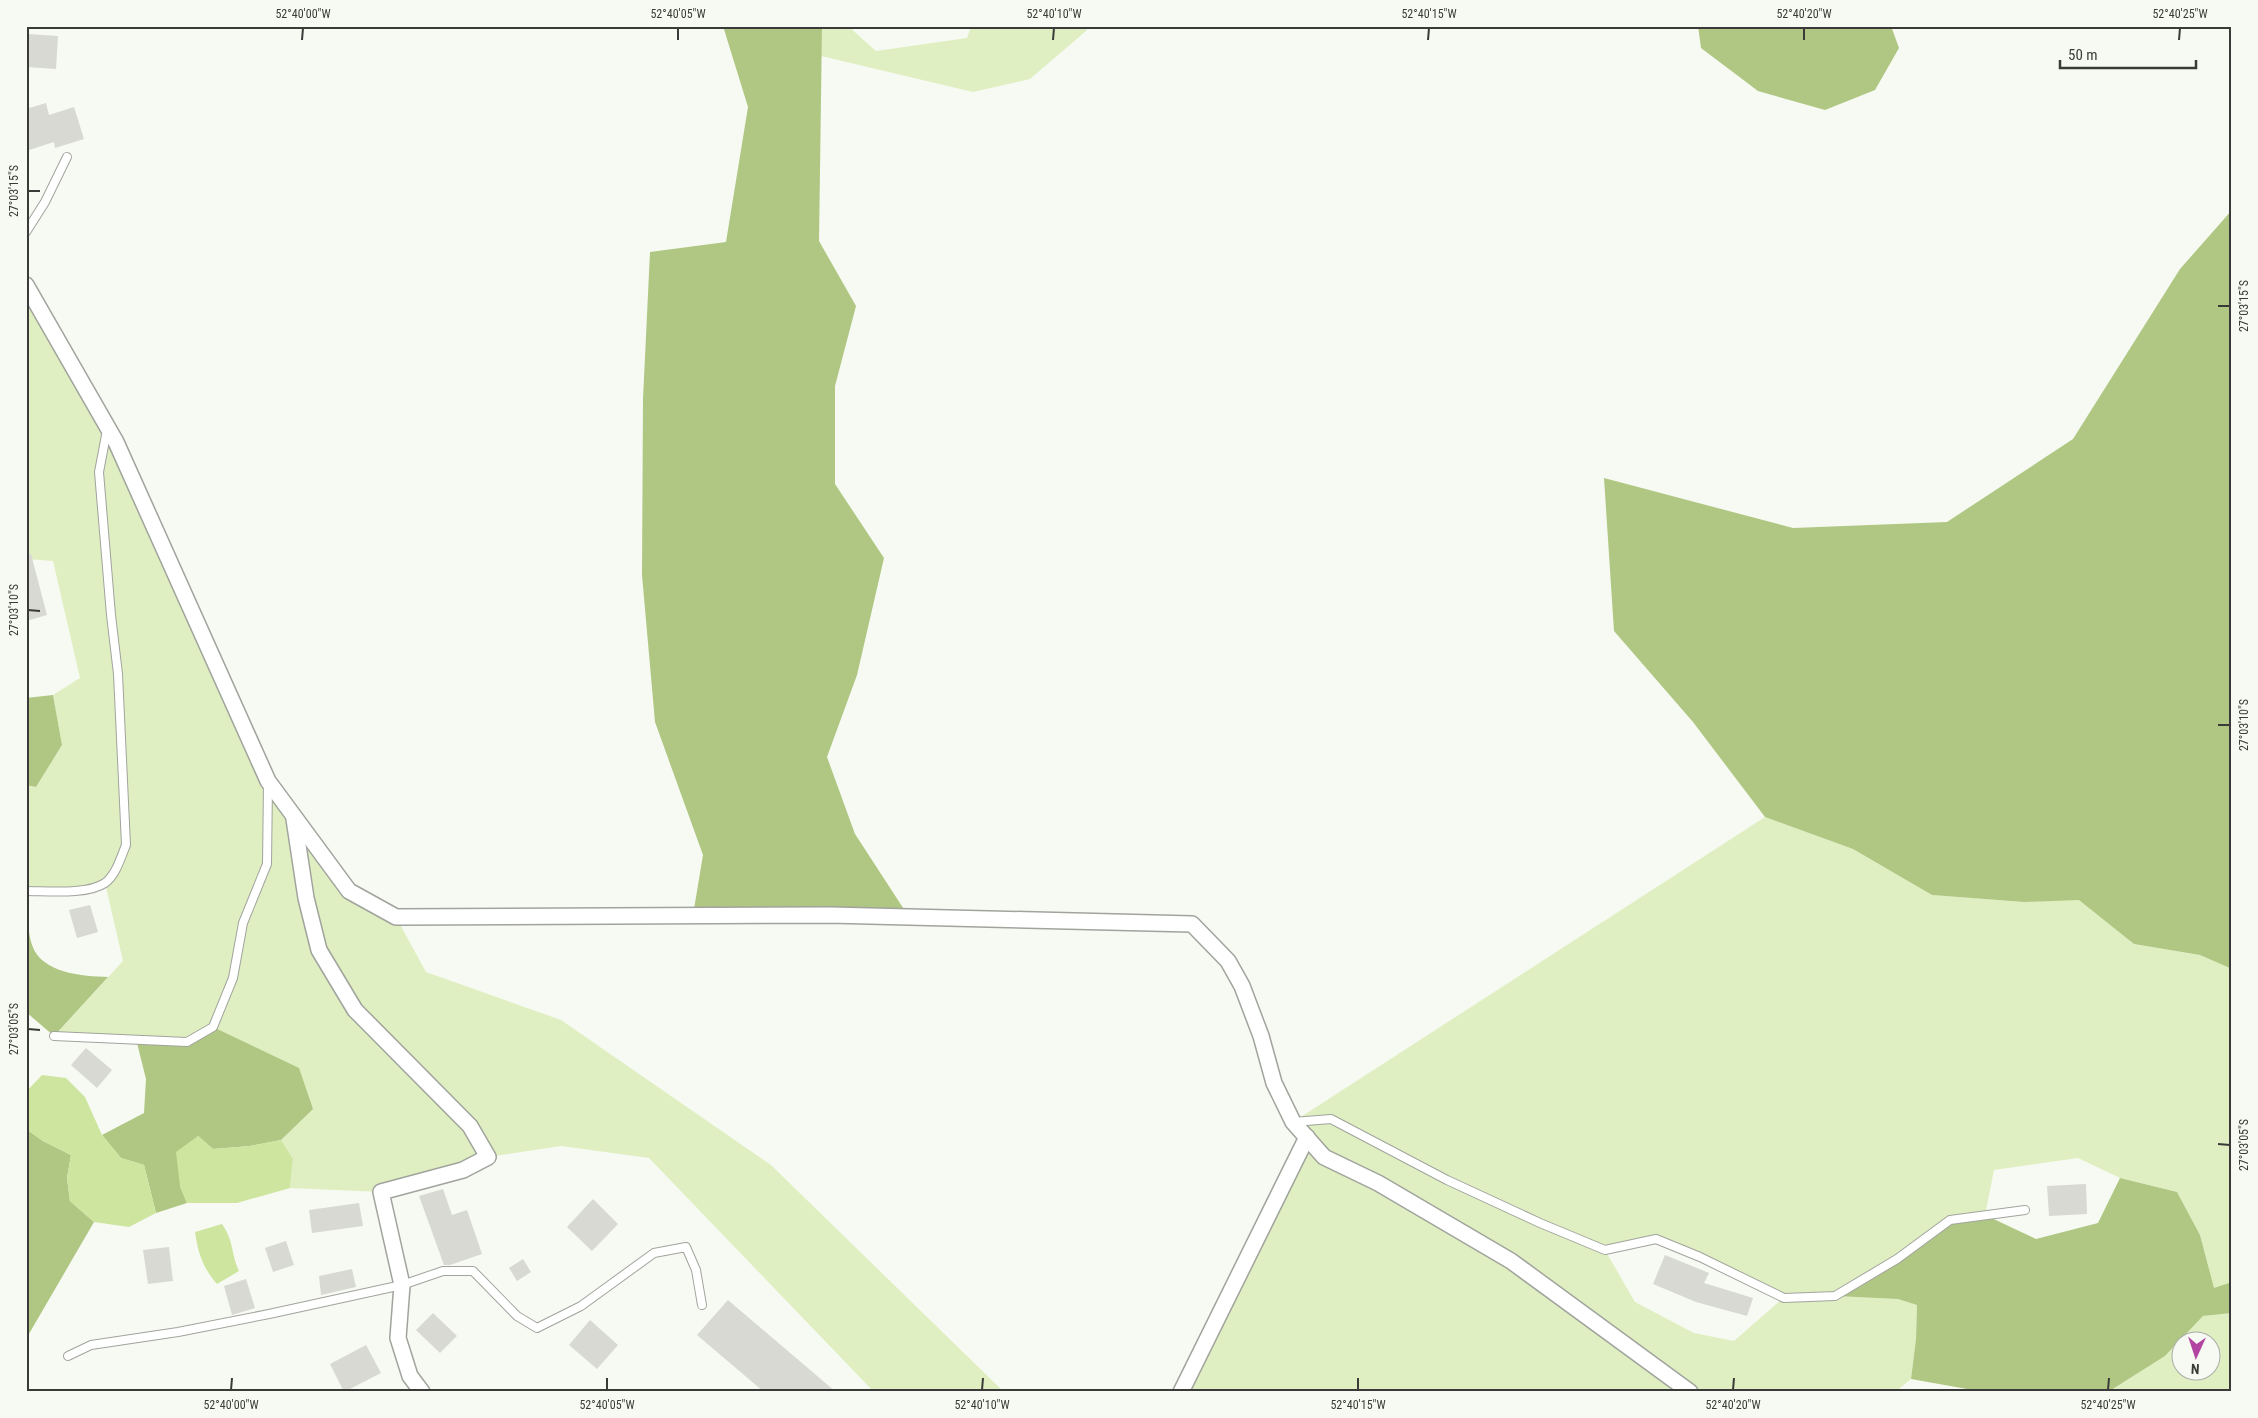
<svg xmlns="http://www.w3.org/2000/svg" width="2258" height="1418" font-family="'Roboto Condensed',sans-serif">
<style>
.green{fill:#dfefc2;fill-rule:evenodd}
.forest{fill:#afc782}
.water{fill:#cde59f}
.building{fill:#d7d9d2}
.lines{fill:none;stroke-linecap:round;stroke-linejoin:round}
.lane-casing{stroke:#a1a49d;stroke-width:10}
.street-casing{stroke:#a1a49d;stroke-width:18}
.lane{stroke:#fff;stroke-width:8}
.street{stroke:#fff;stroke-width:15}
.ticks{fill:none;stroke:#3a3b38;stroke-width:2}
.neatline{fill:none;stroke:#3a3b38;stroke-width:2}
.ticks-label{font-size:12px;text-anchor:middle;fill:#3a3b38}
</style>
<rect width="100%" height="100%" fill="#f7faf2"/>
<!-- green -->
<g class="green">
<polygon points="822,26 848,26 876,51 967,38 971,26 1088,26 1086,31 1030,79 973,92 821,56"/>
<polygon points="26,285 102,419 268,781 349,891 396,917 426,972 561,1020 771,1165 1004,1392 874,1392 649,1158 561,1146 488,1157 381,1192 290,1188 293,1159 281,1140 313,1108 187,1042 54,1036 123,961 105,883 78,891 26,891 26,785 36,787 62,745 53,695 80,678 53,561 26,559"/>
<path d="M 1765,817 L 1853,849 L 1932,895 L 2024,902 L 2079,899 L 2134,944 L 2200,955 L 2232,969 L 2232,1282 L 2214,1289 L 2200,1235 L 2177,1192 L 2120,1178 L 2078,1158 L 1994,1170 L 1985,1215 L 1836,1296 L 1898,1299 L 1917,1305 L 1916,1339 L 1911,1379 L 1895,1392 L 1181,1392 L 1307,1138 L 1293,1122 ZM 1656,1239 L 1783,1298 L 1734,1341 L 1694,1333 L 1635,1302 L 1605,1250 Z"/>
<path d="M 2232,1313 L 2232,1392 L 2108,1392 L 2165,1356 L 2203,1316 ZM 2180,1340 L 2210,1340 L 2210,1370 L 2180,1370 Z"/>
</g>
<!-- forest -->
<g class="forest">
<polygon points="723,26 822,26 819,241 856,306 835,386 835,484 884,558 857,675 827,757 855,834 909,917 693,915 703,855 655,722 642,575 643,399 650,252 726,242 748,107"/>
<polygon points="1698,26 1891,26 1899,48 1875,90 1825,110 1758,91 1701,48"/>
<polygon points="2232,210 2232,969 2200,955 2134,944 2079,900 2024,902 1932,895 1853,849 1765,817 1693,722 1614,631 1604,478 1793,528 1947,522 2073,439 2180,269"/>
<polygon points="53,695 62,745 36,787 26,785 26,698"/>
<path d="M 26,906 C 28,918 28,933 32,945 C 42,974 83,976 108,977 L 54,1036 L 26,1012 Z"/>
<polygon points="213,1027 299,1068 313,1109 281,1140 250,1146 213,1149 198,1136 180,1186 187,1203 156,1213 144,1165 121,1158 102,1135 144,1113 146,1079 136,1039 187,1042"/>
<polygon points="26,1129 43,1141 71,1155 67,1178 70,1201 94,1222 26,1339"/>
<polygon points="2120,1178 2177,1192 2200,1235 2214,1288 2232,1282 2232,1313 2203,1316 2165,1356 2108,1392 1984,1392 1911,1379 1916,1339 1917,1305 1898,1299 1835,1296 1950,1220 1985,1215 2036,1239 2098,1223"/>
</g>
<!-- water -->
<g class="water">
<polygon points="42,1075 66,1078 85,1097 102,1135 121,1158 144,1165 156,1213 129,1227 94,1222 70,1201 67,1178 71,1155 43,1141 26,1129 26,1092"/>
<polygon points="198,1136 213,1149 250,1146 281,1140 293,1159 290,1188 237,1203 187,1203 180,1186 176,1152"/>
<path d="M 222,1224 C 234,1241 231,1254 239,1271 L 217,1284 C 203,1268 198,1253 195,1232 Z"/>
</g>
<!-- building -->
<g class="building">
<polygon points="28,34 58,36 56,69 26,67"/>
<polygon points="46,103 49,115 74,107 84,139 55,148 54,142 26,151 26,109"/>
<polygon points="31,554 47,615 26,621 26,555"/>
<polygon points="90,905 98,932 77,938 69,910"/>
<polygon points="86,1048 112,1070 97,1088 71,1065"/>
<polygon points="2086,1184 2087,1214 2049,1216 2047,1186"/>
<polygon points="443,1189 452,1215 467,1210 482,1254 450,1265 444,1265 419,1196"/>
<polygon points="593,1199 618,1224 592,1251 567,1227"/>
<polygon points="359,1203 363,1226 312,1233 309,1210"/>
<polygon points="286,1241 294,1265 273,1272 265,1248"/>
<polygon points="169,1247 173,1281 148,1284 143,1250"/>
<polygon points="1665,1255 1709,1273 1704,1283 1753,1298 1747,1316 1696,1302 1653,1284"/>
<polygon points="523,1259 531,1272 517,1281 509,1268"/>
<polygon points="352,1269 356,1287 321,1295 319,1276"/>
<polygon points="246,1279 255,1308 232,1315 224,1286"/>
<polygon points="728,1300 836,1392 764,1392 697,1335"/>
<polygon points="433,1313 457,1336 440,1353 416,1330"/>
<polygon points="590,1320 618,1345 597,1369 569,1345"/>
<polygon points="366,1345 381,1373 344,1392 330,1364"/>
</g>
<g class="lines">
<defs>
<g id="lane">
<polyline points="26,232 45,202 67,157"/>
<path d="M 26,891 C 48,891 87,895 105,883 C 116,875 121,857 126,845 L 118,674 L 111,615 L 99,472 L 107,430"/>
<polyline points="54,1036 187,1042 213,1027 233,978 243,923 267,864 268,783"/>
<polyline points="1293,1122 1331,1119 1447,1180 1540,1223 1605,1250 1656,1239 1700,1257 1784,1298 1835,1296 1897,1259 1950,1220 2025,1210"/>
<polyline points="68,1356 91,1345 178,1332 269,1314 402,1285 443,1271 473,1271 517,1316 537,1328 581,1306 654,1253 686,1247 696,1270 702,1305"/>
</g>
<g id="street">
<polyline points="26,285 116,442 268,781 349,891 396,917 830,915 1192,924 1228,961 1242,986 1261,1036 1274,1083 1293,1122 1324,1157 1378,1183 1511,1261 1690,1392"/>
<polyline points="294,819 306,898 319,950 355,1010 470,1126 488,1157 463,1170 381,1192 402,1285 398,1338 410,1376 422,1392"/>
<polyline points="1181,1392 1307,1137"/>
</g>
</defs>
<!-- lane casing -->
<use href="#lane" class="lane-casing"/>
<!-- street casing -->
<use href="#street" class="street-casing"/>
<!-- lane -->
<use href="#lane" class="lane"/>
<!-- street -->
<use href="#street" class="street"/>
</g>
<!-- ticks -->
<path class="ticks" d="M 302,40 L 303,28M 678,40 L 678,28M 1053,40 L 1054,28M 1428,40 L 1429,28M 1804,40 L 1804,28M 2179,40 L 2180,28M 28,191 L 40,191M 2218,306 L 2230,306M 28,610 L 40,611M 2218,725 L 2230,725M 28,1029 L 40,1030M 2218,1144 L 2230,1145M 231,1390 L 232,1378M 607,1390 L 607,1378M 982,1390 L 983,1378M 1358,1390 L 1358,1378M 1733,1390 L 1734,1378M 2108,1390 L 2109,1378"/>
<!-- border -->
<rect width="2258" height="1418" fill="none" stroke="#f7faf2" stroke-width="55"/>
<!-- north arrow -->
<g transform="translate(2196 1356) rotate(183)"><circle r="24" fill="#f7faf2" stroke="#abaea8"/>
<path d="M0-4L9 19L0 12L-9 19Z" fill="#b244a2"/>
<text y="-8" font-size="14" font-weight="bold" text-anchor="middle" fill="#3a3b38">N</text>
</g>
<!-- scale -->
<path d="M2060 60v8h136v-8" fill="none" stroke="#3a3b38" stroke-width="2.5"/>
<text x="2068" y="60" font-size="15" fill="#3a3b38" stroke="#f7faf2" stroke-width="4" paint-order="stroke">50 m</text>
<rect x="28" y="28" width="2202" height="1362" class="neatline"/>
<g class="ticks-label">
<text x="303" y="18">52°40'00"W</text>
<text x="678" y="18">52°40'05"W</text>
<text x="1054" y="18">52°40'10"W</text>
<text x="1429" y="18">52°40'15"W</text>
<text x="1804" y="18">52°40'20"W</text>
<text x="2180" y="18">52°40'25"W</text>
<text transform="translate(14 191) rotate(-90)" y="4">27°03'15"S</text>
<text transform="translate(2244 306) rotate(-90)" y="4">27°03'15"S</text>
<text transform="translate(14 610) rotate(-90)" y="4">27°03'10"S</text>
<text transform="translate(2244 725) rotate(-90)" y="4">27°03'10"S</text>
<text transform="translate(14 1029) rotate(-90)" y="4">27°03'05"S</text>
<text transform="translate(2244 1145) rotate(-90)" y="4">27°03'05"S</text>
<text x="231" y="1409">52°40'00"W</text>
<text x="607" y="1409">52°40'05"W</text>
<text x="982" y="1409">52°40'10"W</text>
<text x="1358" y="1409">52°40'15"W</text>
<text x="1733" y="1409">52°40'20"W</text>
<text x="2108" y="1409">52°40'25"W</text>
</g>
</svg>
